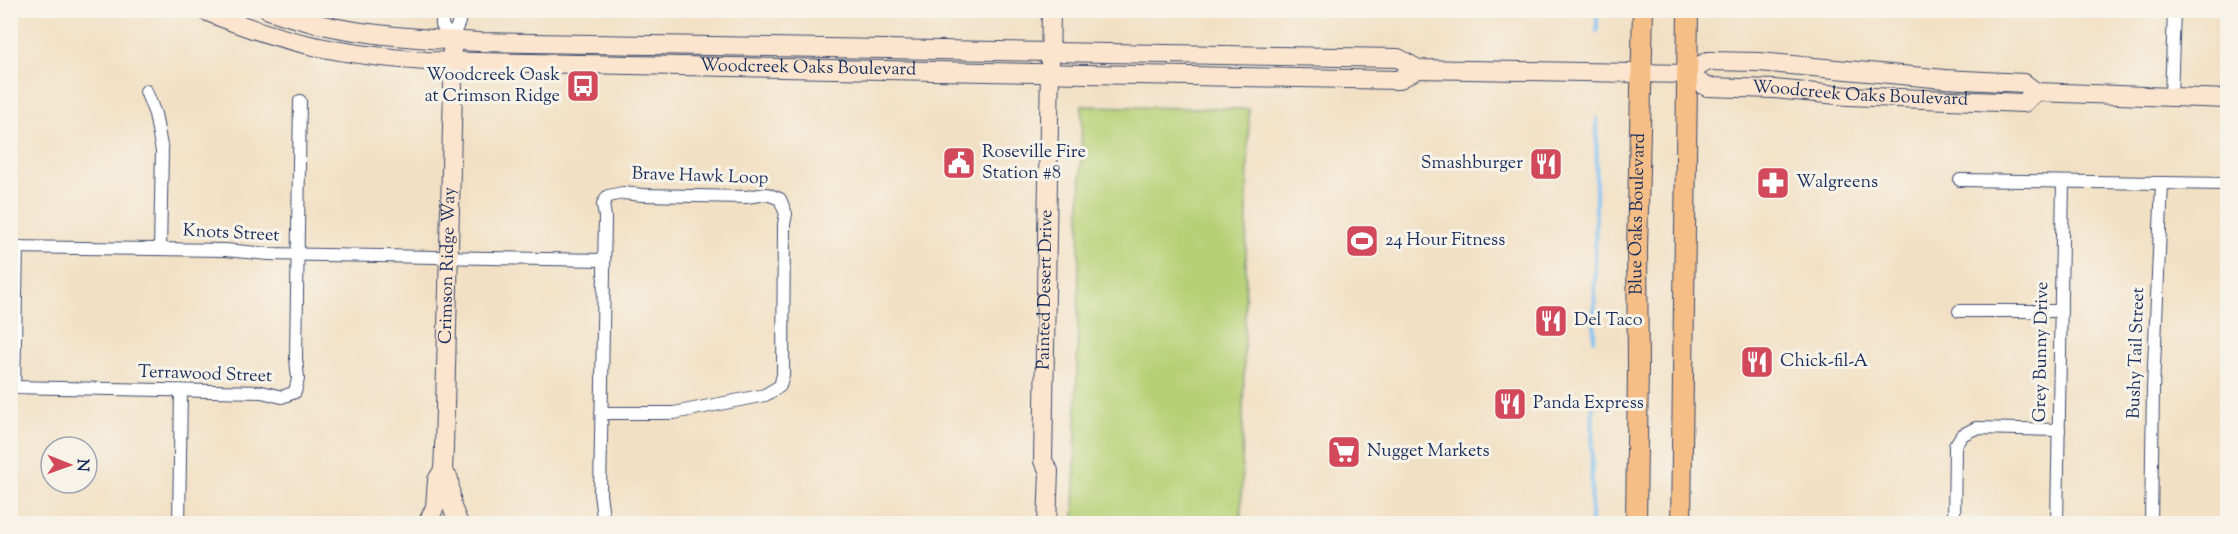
<svg xmlns="http://www.w3.org/2000/svg" width="2238" height="534" font-family="'Sorts Mill Goudy',serif">
<style>
.green{fill:#b7d076;stroke:#69806a;stroke-width:1.5}
.lines{fill:none;stroke-linecap:round;stroke-linejoin:round}
.stream{stroke:#7cbff2;stroke-width:4}
.street-casing{stroke:#3b4a6d;stroke-width:14}
.secondary-casing{stroke:#3b4a6d;stroke-width:20}
.primary-casing{stroke:#3b4a6d;stroke-width:22}
.street{stroke:#fff;stroke-width:12}
.secondary{stroke:#fbe5cf;stroke-width:18}
.primary{stroke:#f6be87;stroke-width:20}
.labels{text-anchor:middle;dominant-baseline:central;stroke-width:6;stroke-linejoin:round;paint-order:stroke}
.street-label{font-size:18px;fill:#1b2f5e;stroke:#f7f3e8}
.poi-label{font-size:18px;fill:#1b2f5e;stroke:#f7f3e8;text-anchor:start}
</style>
<rect width="100%" height="100%" fill="#f7f3e8"/>
<filter id="ink" filterUnits="userSpaceOnUse"><feTurbulence type="fractalNoise" baseFrequency=".0167" numOctaves="2"/><feDisplacementMap in="SourceGraphic" scale="12" xChannelSelector="R" yChannelSelector="G"/><feConvolveMatrix kernelMatrix="1 2 1 2 8 2 1 2 1" color-interpolation-filters="sRGB"/></filter>
<filter id="wash" filterUnits="userSpaceOnUse"><feTurbulence type="fractalNoise" baseFrequency=".008" numOctaves="4" result="noise"/><feDisplacementMap in="SourceGraphic" scale="24" xChannelSelector="R" yChannelSelector="G"/><feGaussianBlur stdDeviation="1.35" result="paint"/><feColorMatrix in="noise" values="0 0 0 0 0 0 0 0 0 0 0 0 0 0 0 0 0 1.4 0 .05"/><feComposite in="paint" operator="in"/></filter>
<g filter="url(#wash)">
<rect width="100%" height="100%" fill="#f2e0c4"/>
<!-- green -->
<polygon class="green" points="1082,106 1249,109 1241,523 1074,523"/>
<g class="lines">
<!-- stream -->
<g class="stream">
<polyline points="1597,31 1597,10"/>
<polyline points="1594,340 1597,118"/>
<polyline points="1591,524 1593,390"/>
</g>
</g>
</g>
<g filter="url(#ink)">
<g class="lines">
<defs>
<g id="street">
<polyline points="442,10 442,25 451,40"/>
<polyline points="451,40 459,22 459,10"/>
<polyline points="146,91 155,114 162,151 160,249"/>
<polyline points="2171,97 2174,10"/>
<polyline points="1960,180 2228,184"/>
<polyline points="10,247 225,250 269,254 604,260"/>
<polyline points="1959,311 2061,311"/>
<polyline points="10,387 262,392 282,397 295,392 298,379 296,358 300,101"/>
<polyline points="14,387 17,248"/>
<polyline points="601,413 674,413 765,395 780,386 783,375 784,224 786,214 780,199 767,194 746,197 643,195 623,193 608,196 603,204 605,217 600,494 604,524"/>
<polyline points="179,524 181,390"/>
<polyline points="1954,524 1955,446 1962,435 1976,428 2059,430"/>
<polyline points="2057,524 2063,182"/>
<polyline points="2151,524 2153,389 2162,183"/>
</g>
<g id="secondary">
<path id="s1" d="M 203,10 C 280,43 343,55 426,61 L 1398,80 L 1418,69"/>
<path d="M 269,10 C 337,34 408,38 479,42 L 1398,58 L 1418,69 L 1686,74 L 1708,61 L 1759,62 L 1945,79 L 2024,83 L 2036,92 L 2228,99"/>
<path id="s2" d="M 1686,74 L 1707,87 L 1774,89 L 1848,96 L 2024,103 L 2036,92"/>
<polyline points="445,474 449,479 452,507 459,524"/>
<path id="s3" d="M 427,524 L 435,507 L 437,480 L 443,470 L 444,448 L 453,88 L 452,51"/>
<path id="s4" d="M 1047,524 L 1049,471 L 1043,461 L 1051,10"/>
</g>
<g id="primary">
<path id="s5" d="M 1636,524 L 1638,366 L 1637,249 L 1643,10"/>
<polyline points="1681,524 1688,10"/>
</g>
</defs>
<!-- street casing -->
<use href="#street" class="street-casing"/>
<!-- secondary casing -->
<use href="#secondary" class="secondary-casing"/>
<!-- primary casing -->
<use href="#primary" class="primary-casing"/>
<!-- street -->
<use href="#street" class="street"/>
<!-- secondary -->
<use href="#secondary" class="secondary"/>
<!-- primary -->
<use href="#primary" class="primary"/>
</g>
</g>
<!-- icons -->
<defs>
<symbol id="bus-square" viewBox="-11 -11 22 22"><rect x="-9" y="-9" width="18" height="18" rx="4" fill="#d1495b" stroke="#f7f3e8"/><path d="M-5-6H5V4H4V6H2V4H-2V6H-4V4H-5ZM-3.5-4V0h7V-4ZM-3.5 1.2v1.5H-2V1.2ZM2 1.2v1.5H3.5V1.2Z" fill="#fff"/></symbol>
<symbol id="civic-square" viewBox="-11 -11 22 22"><rect x="-9" y="-9" width="18" height="18" rx="4" fill="#d1495b" stroke="#f7f3e8"/><path d="M-.6-6.5H3V-4.5H.6V-3L4-1V1h2V6H-6V1h2V-1L-.6-3ZM-1.2 2.5V6h2.4V2.5Z" fill="#fff"/></symbol>
<symbol id="restaurant-square" viewBox="-11 -11 22 22"><rect x="-9" y="-9" width="18" height="18" rx="4" fill="#d1495b" stroke="#f7f3e8"/><path d="M-5-6h1v4h1v-4h1v4h1v-4h1v5L-1.5 .5V6h-2V.5L-5-1ZM5-6V6H3V1.5H1.5Q1.5-4 5-6Z" fill="#fff"/></symbol>
<symbol id="pharmacy-square" viewBox="-11 -11 22 22"><rect x="-9" y="-9" width="18" height="18" rx="4" fill="#d1495b" stroke="#f7f3e8"/><path d="M-2-6h4v4h4v4h-4v4h-4v-4h-4v-4h4Z" fill="#fff"/></symbol>
<symbol id="stadium-square" viewBox="-11 -11 22 22"><rect x="-9" y="-9" width="18" height="18" rx="4" fill="#d1495b" stroke="#f7f3e8"/><path d="M0-5a6.5 5 0 1 0 0 10a6.5 5 0 1 0 0-10ZM-3.5-1.8h7v3.6h-7Z" fill="#fff"/></symbol>
<symbol id="supermarket-square" viewBox="-11 -11 22 22"><rect x="-9" y="-9" width="18" height="18" rx="4" fill="#d1495b" stroke="#f7f3e8"/><path d="M-6-5.5h2.5l.6 2H6L4.5 2H-2.5L-4.4-4H-6ZM-1.5 3.2a1.3 1.3 0 1 0 .1 0ZM3 3.2a1.3 1.3 0 1 0 .1 0Z" fill="#fff"/></symbol>
</defs>
<g fill-rule="evenodd">
<use href="#bus-square" x="564" y="67" width="38" height="38"/>
<use href="#civic-square" x="940" y="144" width="38" height="38"/>
<use href="#restaurant-square" x="1527" y="145" width="38" height="38"/>
<use href="#pharmacy-square" x="1754" y="164" width="38" height="38"/>
<use href="#stadium-square" x="1343" y="222" width="38" height="38"/>
<use href="#restaurant-square" x="1532" y="302" width="38" height="38"/>
<use href="#restaurant-square" x="1738" y="343" width="38" height="38"/>
<use href="#restaurant-square" x="1491" y="385" width="38" height="38"/>
<use href="#supermarket-square" x="1325" y="433" width="38" height="38"/>
</g>
<g class="labels">
<!-- street labels -->
<g class="street-label">
<text stroke="none"><textPath href="#s1" startOffset="612">Woodcreek Oaks Boulevard</textPath></text>
<text stroke="none"><textPath href="#s2" startOffset="178">Woodcreek Oaks Boulevard</textPath></text>
<text transform="translate(700 177) rotate(2)">Brave Hawk Loop</text>
<text stroke="none"><textPath href="#s5" startOffset="310">Blue Oaks Boulevard</textPath></text>
<text transform="translate(231 234) rotate(3)">Knots Street</text>
<text stroke="none"><textPath href="#s3" startOffset="262">Crimson Ridge Way</textPath></text>
<text stroke="none"><textPath href="#s4" startOffset="236">Painted Desert Drive</textPath></text>
<text transform="translate(2042 352) rotate(-89)">Grey Bunny Drive</text>
<text transform="translate(2137 353) rotate(-88)">Bushy Tail Street</text>
<text transform="translate(205 375) rotate(2)">Terrawood Street</text>
</g>
<!-- poi labels -->
<g class="poi-label">
<text x="560" y="76" text-anchor="end">Woodcreek Oask<tspan x="560" dy="21">at Crimson Ridge</tspan></text>
<text x="982" y="153">Roseville Fire<tspan x="982" dy="21">Station #8</tspan></text>
<text x="1523" y="164" text-anchor="end">Smashburger</text>
<text x="1796" y="183">Walgreens</text>
<text x="1385" y="241">24 Hour Fitness</text>
<text x="1574" y="321">Del Taco</text>
<text x="1780" y="362">Chick-fil-A</text>
<text x="1533" y="404">Panda Express</text>
<text x="1367" y="452">Nugget Markets</text>
</g>
</g>
<!-- margin -->
<rect width="2238" height="534" fill="none" stroke="#f7f3e8" stroke-width="36"/>
<!-- north arrow -->
<g transform="translate(69 465) rotate(91)"><circle r="28" fill="#f7f3e8" stroke="#9fa5b1" stroke-width="1.5"/>
<path d="M0-4.5L10 22L0 15L-10 22Z" fill="#d1495b"/>
<text y="-9" font-size="16" font-weight="bold" text-anchor="middle" fill="#1b2f5e">N</text>
</g>
</svg>
